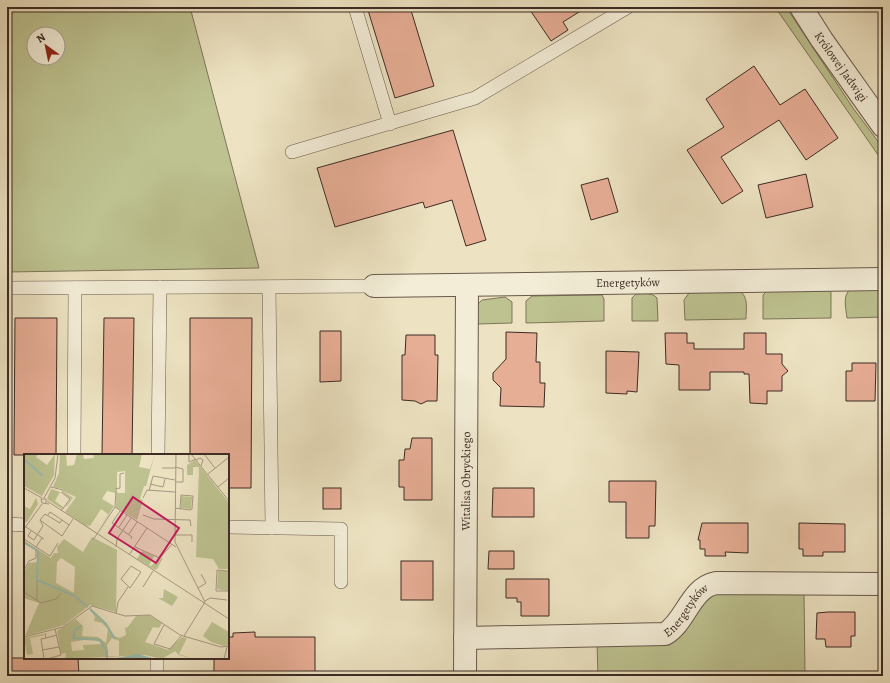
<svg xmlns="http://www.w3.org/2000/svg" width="890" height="683" font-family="Alegreya,serif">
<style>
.green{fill:#bdc290;stroke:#7d765a;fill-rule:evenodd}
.building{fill:#e7ae96;stroke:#3d2b25}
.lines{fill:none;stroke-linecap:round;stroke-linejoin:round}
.lane-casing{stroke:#69594c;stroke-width:14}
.street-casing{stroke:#69594c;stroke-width:24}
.lane{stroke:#f3edd7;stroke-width:13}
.street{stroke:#f3edd7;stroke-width:22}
.labels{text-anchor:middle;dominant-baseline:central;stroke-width:3;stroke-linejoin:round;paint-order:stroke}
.street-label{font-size:12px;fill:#3d2b25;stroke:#f3edd7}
.inset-river{fill:none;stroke:#99beb1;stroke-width:2}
.inset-road{fill:none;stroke:#a79983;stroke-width:1}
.view{fill:#c2185b;fill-opacity:0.15;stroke:#c2185b;stroke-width:2}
.inset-edge{fill:none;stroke:#3d2b25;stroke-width:2}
</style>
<rect width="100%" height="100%" fill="#ede3c2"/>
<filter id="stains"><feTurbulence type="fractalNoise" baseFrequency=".005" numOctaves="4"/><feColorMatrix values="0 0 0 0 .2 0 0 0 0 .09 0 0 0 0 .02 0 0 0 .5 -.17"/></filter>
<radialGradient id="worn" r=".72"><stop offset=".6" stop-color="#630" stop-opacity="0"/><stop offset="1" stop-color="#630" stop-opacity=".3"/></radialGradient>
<!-- green -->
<g class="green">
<path d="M 7,7 L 190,7 L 259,268 L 7,272 ZM 34,34 L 58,34 L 58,58 L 34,58 Z"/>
<polygon points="775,7 786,7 853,108 883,148 883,162"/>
<path d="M 883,288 L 883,317 L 847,318 C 846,309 842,294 851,289 Z"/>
<polygon points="830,290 831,293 831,318 763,319 763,295 767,291"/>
<path d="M 739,291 C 749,296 746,309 746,319 L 685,320 L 684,300 L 689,293 Z"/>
<path d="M 636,294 C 643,294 652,292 657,298 L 658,321 L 632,321 L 632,298 Z"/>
<polygon points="597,295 602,295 604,299 604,321 526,323 526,301 532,296"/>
<polygon points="505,297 512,302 512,323 478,324 477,305 482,300"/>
<polygon points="804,593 805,676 598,676 597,643 664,643 702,600 712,594"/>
</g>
<!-- building -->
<g class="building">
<polygon points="367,7 410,7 434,86 395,98"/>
<polygon points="528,7 587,7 563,22 568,30 551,41"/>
<polygon points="754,66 780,105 805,89 838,138 806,160 779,120 721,157 743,191 722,204 687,150 724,127 706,99"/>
<polygon points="453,130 486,240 466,246 452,200 425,208 423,202 335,227 317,168"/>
<polygon points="806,174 813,207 766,218 758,185"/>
<polygon points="608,178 618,212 591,220 581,185"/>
<polygon points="15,318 57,318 56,455 14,455"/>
<polygon points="104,318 134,318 132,455 102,455"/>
<polygon points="190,318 252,318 251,488 228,488 228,455 190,455"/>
<polygon points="320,331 341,331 341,381 320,382"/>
<polygon points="506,332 537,333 536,362 540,362 540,383 545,383 544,407 500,406 501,388 493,380 493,373 506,359"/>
<polygon points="665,333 687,333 687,343 694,343 694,349 744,349 744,333 766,333 766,354 782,354 782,364 788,371 782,376 782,391 767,391 767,404 750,403 749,374 744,374 744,372 710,372 710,390 679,390 679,365 666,364"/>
<polygon points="406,335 435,335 435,355 438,355 437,401 427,401 421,404 415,401 402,400 402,355 405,355"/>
<polygon points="606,351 639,352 637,392 627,391 627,394 606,393"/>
<polygon points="852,363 876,363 875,401 846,401 846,371 852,371"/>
<polygon points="412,438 432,438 432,500 404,500 404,487 399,487 399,460 404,460 405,449 410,449"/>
<polygon points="609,481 656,481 655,526 649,526 649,538 626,538 626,502 609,502"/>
<rect x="323" y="488" width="18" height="21"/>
<polygon points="493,488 534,488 534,517 492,517"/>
<polygon points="702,523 748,523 748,553 725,552 726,556 705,556 705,549 700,549 700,540 698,540"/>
<polygon points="799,523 845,524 845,552 823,552 823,556 803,556 803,549 799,549"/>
<polygon points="489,551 514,551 514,569 488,569"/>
<rect x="401" y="561" width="32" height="39"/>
<polygon points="506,579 549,579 549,616 521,616 521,602 517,602 517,598 506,598"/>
<polygon points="828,612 855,612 855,636 851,636 851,647 826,647 825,639 816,639 817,613"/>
<polygon points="255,632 255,637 315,637 315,676 214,676 214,658 228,658 228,637 233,637 233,633"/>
<polygon points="7,658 78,658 79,676 7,676"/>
</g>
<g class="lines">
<defs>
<g id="lane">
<polyline points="355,7 390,124"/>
<polyline points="292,152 475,98 628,7"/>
<polyline points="269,287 272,528"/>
<polyline points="7,288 374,286"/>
<polyline points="74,455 75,288"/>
<polyline points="158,455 160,287"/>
<polyline points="7,524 25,525"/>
<polyline points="228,527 341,529 341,582"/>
<polyline points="157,658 157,676"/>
</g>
<g id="street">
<path id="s1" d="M 801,7 L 822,40 L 883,126"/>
<path id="s2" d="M 374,286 L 883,279"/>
<path id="s3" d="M 465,638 L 665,634 C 686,622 690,588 716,583 L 883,584"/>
<path id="s4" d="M 465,676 L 467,286"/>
</g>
</defs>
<!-- lane casing -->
<use href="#lane" class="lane-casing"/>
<!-- street casing -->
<use href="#street" class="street-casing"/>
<!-- lane -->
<use href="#lane" class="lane"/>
<!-- street -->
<use href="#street" class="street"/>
</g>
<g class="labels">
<!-- street labels -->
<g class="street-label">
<text stroke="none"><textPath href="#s1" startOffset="72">Królowej Jadwigi</textPath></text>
<text stroke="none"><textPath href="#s2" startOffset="254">Energetyków</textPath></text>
<text stroke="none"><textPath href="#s4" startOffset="195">Witalisa Obryckiego</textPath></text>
<text stroke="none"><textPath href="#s3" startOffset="232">Energetyków</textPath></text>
</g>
</g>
<!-- overview -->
<g transform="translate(24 454)">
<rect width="205" height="205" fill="#ede3c2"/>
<path d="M 0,0 L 14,0 L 12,3 L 23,11 L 31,0 L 30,21 L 18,42 L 0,32 ZM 36,0 L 42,0 L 43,12 L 50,11 L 53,0 L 59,0 L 60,5 L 70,4 L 69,0 L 118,0 L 115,13 L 126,15 L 131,0 L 122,32 L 120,32 L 116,45 L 119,46 L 113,66 L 92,53 L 92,36 L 94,39 L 101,39 L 101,17 L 93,18 L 93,35 L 91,35 L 91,39 L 83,37 L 78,45 L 90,52 L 78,71 L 84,60 L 77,55 L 66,72 L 62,71 L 72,79 L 41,58 L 52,43 L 39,37 L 49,44 L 48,45 L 44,51 L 43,52 L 41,53 L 47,45 L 38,38 L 39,35 L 29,33 L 35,19 ZM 171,6 L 205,49 L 205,115 L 195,115 L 189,105 L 172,103 L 175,13 L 169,13 L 169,21 L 163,21 L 163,11 ZM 27,35 L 36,38 L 31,47 L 39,53 L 38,55 L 23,45 ZM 157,42 L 168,43 L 167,55 L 157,54 ZM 12,44 L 14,50 L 3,68 L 0,68 L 0,52 L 6,55 ZM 68,83 L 93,96 L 92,158 L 66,151 L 40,171 L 1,182 L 15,149 L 0,144 L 0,118 L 5,109 L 13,108 L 13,97 L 0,90 L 0,87 L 27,104 L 30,99 L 34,99 L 33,93 L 40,85 L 59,98 ZM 37,104 L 51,113 L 50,139 L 32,129 L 33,108 ZM 118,97 L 130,102 L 125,111 L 127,112 L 134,105 L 139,104 L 133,115 L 131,116 L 113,105 ZM 194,117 L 205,117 L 204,137 L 193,135 ZM 140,135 L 154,143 L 148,152 L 134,144 L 139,144 ZM 65,153 L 82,169 L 89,182 L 96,184 L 102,181 L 101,173 L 103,174 L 112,162 L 125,161 L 138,169 L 135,174 L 129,173 L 121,188 L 144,196 L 158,183 L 163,184 L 155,200 L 169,205 L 155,201 L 151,197 L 138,205 L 121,201 L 41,205 L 42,199 L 37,200 L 33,177 L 52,165 L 59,172 L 58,182 L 74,183 L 82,189 L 84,175 L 78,169 L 70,167 L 71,163 ZM 88,184 L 95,187 L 95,202 L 84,202 L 83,191 ZM 60,186 L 72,186 L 79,190 L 59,191 L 60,196 L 48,197 L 47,188 ZM 188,168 L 205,178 L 205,191 L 200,192 L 187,188 L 179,182 ZM 19,180 L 21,181 L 6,184 L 9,200 L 3,201 L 0,184 Z" fill="#bdc290" fill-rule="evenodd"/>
<path d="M 113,200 L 132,205 L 65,205 L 93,204 Z" fill="#99beb1"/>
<path class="inset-river" d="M 0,5 L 19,22M 0,88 L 14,97 L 13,126 L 49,141 L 64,153M 66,155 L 82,170 L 91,185M 57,172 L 51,176 L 49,184 L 76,186 L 83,197 L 83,205"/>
<path class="inset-road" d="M 152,0 L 151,88 L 181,148 L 160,182M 165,0 L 165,8 L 172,5M 167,0 L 205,47M 180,0 L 191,14M 172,6 L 176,4 L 179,6 L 177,12M 138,14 L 151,14M 184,20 L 205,3M 151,28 L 159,28 L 159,15 L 151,13M 126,30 L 139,33 L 141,25M 27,33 L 39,36M 194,33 L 205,24M 0,34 L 18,44M 92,35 L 96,34 L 96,20 L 100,19M 125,37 L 129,22 L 151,26M 20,44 L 31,24 L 34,0M 119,44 L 123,36 L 151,38M 23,47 L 205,165M 22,49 L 22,45 L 17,45 L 18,49 L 25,50M 91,53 L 152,93M 151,54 L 166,56 L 168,55 L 169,42 L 157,41 L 156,55M 37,57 L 46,45 L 37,38M 96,57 L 88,69 L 108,83 L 107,85M 24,61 L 26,58 L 38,66M 119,61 L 130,65 L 166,66 L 167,72M 16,66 L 38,82 L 49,65M 16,66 L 21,60 L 36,69 L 38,66 L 45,71M 2,73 L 20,85M 95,73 L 103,61M 0,75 L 18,50M 7,77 L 4,82 L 10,86 L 19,72 L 16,66M 105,80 L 113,68M 150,81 L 168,81 L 168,88M 0,85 L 12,93 L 18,84M 69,86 L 91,53 L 92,34M 12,93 L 26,102 L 34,89M 92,93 L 93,85 L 107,64M 111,93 L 136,104 L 148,90M 105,101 L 123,74M 107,112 L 117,118 L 106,134 L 97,125 ZM 0,116 L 5,107 L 12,104 L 12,96M 205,117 L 193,116 L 192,137 L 205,137M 119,133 L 129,117M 174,134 L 182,129 L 177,120M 0,138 L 17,149 L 32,145 L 37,139M 13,146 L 13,127M 181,147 L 186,144 L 203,146M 92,160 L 94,148 L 104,133M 140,171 L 130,190 L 146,195 L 157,182M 21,179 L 22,184 L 33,181M 0,183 L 39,173 L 68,152 L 101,162 L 126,161 L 156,181 L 197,193 L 205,192M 18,196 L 35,193M 20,205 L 17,185 L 22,184M 23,205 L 37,201 L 31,175M 200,205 L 203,193"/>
<path class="view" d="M 109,43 L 155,74 L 132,109 L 85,79 Z"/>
<rect width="205" height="205" class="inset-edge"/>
</g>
<!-- margin -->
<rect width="890" height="683" fill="none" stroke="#ede3c2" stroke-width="24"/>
<rect x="8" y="8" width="874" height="667" fill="none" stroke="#3d2b25" stroke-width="2"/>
<rect x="12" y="12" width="866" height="659" fill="none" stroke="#3d2b25"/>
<!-- north arrow -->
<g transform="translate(46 46) rotate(327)"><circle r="19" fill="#f3edd7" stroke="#aa9f90"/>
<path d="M0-3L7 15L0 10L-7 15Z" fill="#8f2418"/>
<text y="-6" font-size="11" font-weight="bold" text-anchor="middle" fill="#3d2b25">N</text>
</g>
<rect width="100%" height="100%" filter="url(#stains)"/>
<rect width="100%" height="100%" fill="url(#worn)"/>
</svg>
